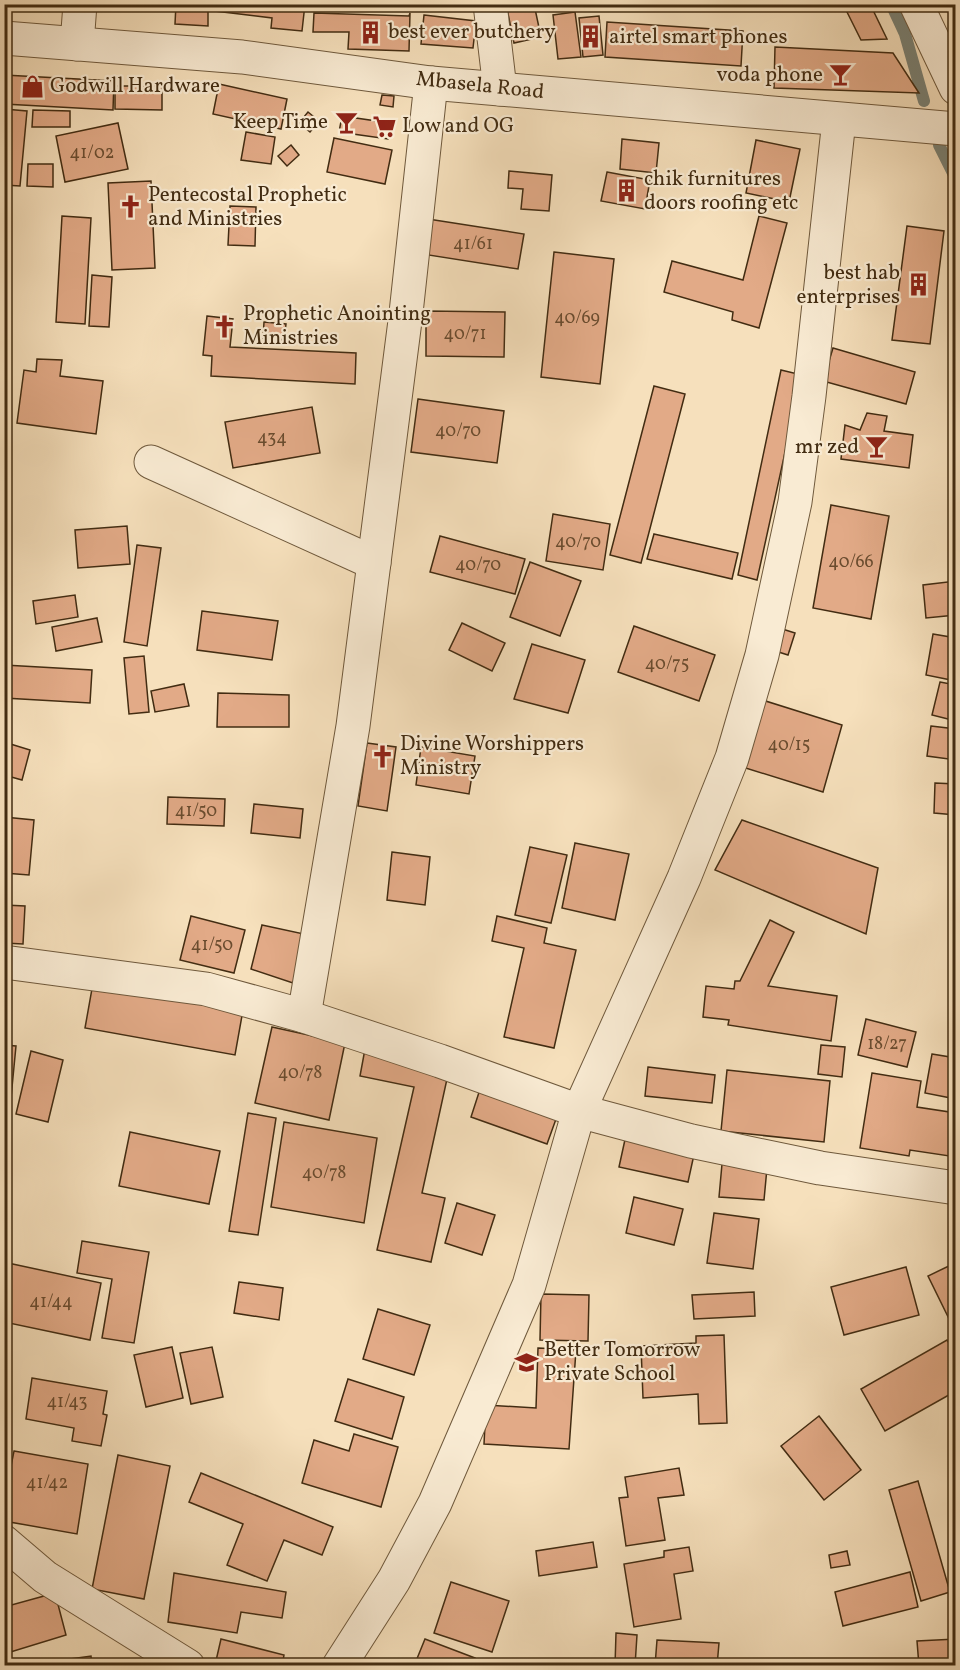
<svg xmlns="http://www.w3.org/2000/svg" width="960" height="1670" font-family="Vollkorn,serif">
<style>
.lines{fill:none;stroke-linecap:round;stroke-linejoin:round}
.stream{stroke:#7a8276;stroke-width:12}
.building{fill:#e2aa87;stroke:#422c12;stroke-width:1.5}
.minor-casing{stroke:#6f593c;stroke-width:35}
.minor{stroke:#f9ebd3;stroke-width:33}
.labels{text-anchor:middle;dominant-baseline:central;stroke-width:4.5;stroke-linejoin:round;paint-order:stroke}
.number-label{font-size:18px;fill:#6a4c2f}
.poi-label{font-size:21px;fill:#422c12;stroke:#f9ebd3;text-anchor:start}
.street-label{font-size:21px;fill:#422c12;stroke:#f9ebd3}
</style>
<rect width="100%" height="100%" fill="#f6e0bc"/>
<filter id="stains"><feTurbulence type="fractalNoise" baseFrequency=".00333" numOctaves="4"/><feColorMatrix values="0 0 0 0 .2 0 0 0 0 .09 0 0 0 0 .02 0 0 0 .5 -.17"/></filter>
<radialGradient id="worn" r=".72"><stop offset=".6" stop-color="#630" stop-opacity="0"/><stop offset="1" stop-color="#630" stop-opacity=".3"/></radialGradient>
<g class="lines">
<!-- stream -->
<g class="stream">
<polyline points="891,4 905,34 924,101"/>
<polyline points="939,145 956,179"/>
</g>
</g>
<!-- building -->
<g class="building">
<polygon points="176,4 208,4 208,26 175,24"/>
<polygon points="215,4 305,4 302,31 271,28 272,18 215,11"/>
<polygon points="506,4 534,4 541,37 514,43"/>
<polygon points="843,4 870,4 887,39 861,40"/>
<polygon points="575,12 581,57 558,59 553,15"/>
<polygon points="314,13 409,16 410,13 409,51 348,49 349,32 313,32"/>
<polygon points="424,15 476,21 473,48 421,44"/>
<polygon points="599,16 603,55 583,57 579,18"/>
<polygon points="607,22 743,31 741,66 605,57"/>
<polygon points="775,47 893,53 919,93 774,88"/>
<polygon points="4,75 114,81 113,110 4,104"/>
<polygon points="219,84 287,99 281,129 213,114"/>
<polygon points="115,86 162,86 162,110 115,109"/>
<polygon points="382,95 394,96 393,107 380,105"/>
<polygon points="4,109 27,111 20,186 4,185"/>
<polygon points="33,110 70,111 70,127 32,127"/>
<polygon points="308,112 319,121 310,132 299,123"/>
<polygon points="342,116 390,123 388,139 339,132"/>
<polygon points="118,123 128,169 65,182 56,136"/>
<polygon points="246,132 275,137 271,164 241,160"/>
<polygon points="334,138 392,150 385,184 327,172"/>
<polygon points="622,139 659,143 656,173 620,169"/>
<polygon points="756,140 800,149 789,202 746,193"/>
<polygon points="291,145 299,155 287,166 278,156"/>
<polygon points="28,164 53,164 53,187 27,186"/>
<polygon points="509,171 552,175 549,211 521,209 523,189 508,188"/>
<polygon points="607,172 650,180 645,209 601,201"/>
<polygon points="151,181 155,268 112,270 108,183"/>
<polygon points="230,206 256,207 255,246 228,245"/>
<polygon points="62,216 91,218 85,324 56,322"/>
<polygon points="759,216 787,223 759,328 732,320 733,312 664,292 672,261 743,280"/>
<polygon points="428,219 524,234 518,269 422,254"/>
<polygon points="907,226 944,231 930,344 892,340"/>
<polygon points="554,252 614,259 600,384 541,377"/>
<polygon points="92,275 112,277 109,327 89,326"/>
<polygon points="426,311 505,312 504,357 426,356"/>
<polygon points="207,316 233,319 230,347 356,353 355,384 211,376 212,356 203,355"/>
<polygon points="264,322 286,324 284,340 263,338"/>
<polygon points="833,348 915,372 906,404 823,381"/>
<polygon points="37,359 62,360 60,376 103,381 96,434 17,423 24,370 36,372"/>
<polygon points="781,370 802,375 757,580 738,575"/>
<polygon points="654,386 685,394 641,563 610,555"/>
<polygon points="418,399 504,411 497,463 411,452"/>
<polygon points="312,407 320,453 233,468 225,422"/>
<polygon points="867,413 887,416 884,431 913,435 909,468 841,459 845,425 860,430"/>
<polygon points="831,505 889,516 871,619 813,608"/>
<polygon points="553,514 610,524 603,570 546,561"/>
<polygon points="127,526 130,564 78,568 75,530"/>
<polygon points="654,534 738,553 732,579 647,559"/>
<polygon points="440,536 525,559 515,594 430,572"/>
<polygon points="137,545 161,548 147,646 124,642"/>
<polygon points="530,562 581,581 560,636 510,617"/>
<polygon points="956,581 956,615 926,618 923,585"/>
<polygon points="75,595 78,617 36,624 33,601"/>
<polygon points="202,611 278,621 272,660 197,650"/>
<polygon points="97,618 102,642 56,651 52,627"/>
<polygon points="462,623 505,643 492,671 449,650"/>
<polygon points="634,626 715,655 699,701 618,672"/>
<polygon points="776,627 795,633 788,655 769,649"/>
<polygon points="933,634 956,638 956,681 926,675"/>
<polygon points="532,644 585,660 568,713 514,699"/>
<polygon points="144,656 149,712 129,714 124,658"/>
<polygon points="4,665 92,670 90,703 4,698"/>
<polygon points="940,682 956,685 956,721 932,715"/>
<polygon points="184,684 189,706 155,712 151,691"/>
<polygon points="218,693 289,695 289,727 217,727"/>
<polygon points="756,698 842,725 823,792 736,765"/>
<polygon points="931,726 956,729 956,760 927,756"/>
<polygon points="4,742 30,750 22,780 4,775"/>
<polygon points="367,743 396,747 387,811 358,806"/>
<polygon points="421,747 475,756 469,794 416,785"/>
<polygon points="935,783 956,784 956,815 934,813"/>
<polygon points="168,797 225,799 224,826 167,824"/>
<polygon points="254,804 303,809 300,838 251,833"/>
<polygon points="4,817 34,820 29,875 4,873"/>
<polygon points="742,820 878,868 866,934 715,870"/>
<polygon points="575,843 629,854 615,920 562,908"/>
<polygon points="530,847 567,855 551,923 515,915"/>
<polygon points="392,852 430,857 425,905 387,900"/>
<polygon points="4,905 25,906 23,944 4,943"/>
<polygon points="191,916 245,930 234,973 180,960"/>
<polygon points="497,916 547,928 544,943 576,950 554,1048 504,1037 524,948 492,941"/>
<polygon points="770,920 794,932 768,986 837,996 831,1041 728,1025 729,1020 703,1017 706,986 734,989 735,981 740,981"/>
<polygon points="262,925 304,934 296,984 251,969"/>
<polygon points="93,983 243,1010 235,1055 85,1028"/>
<polygon points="866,1019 916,1032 907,1067 858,1055"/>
<polygon points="272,1027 345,1043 329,1120 255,1103"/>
<polygon points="4,1045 16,1046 10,1108 4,1108"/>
<polygon points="821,1045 845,1047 842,1077 818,1074"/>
<polygon points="365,1049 447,1079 422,1193 445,1198 431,1262 377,1250 414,1087 360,1076"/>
<polygon points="31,1051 63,1060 48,1122 16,1114"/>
<polygon points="932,1054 956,1058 956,1099 925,1093"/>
<polygon points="648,1067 715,1075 712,1103 645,1096"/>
<polygon points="727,1070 830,1081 824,1142 721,1131"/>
<polygon points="872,1073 921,1081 917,1107 956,1113 956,1157 910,1150 909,1156 860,1148"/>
<polygon points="483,1080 560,1108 547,1144 471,1117"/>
<polygon points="248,1113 276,1118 258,1235 229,1231"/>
<polygon points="284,1122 377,1138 364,1223 271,1207"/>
<polygon points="130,1132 220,1151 209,1204 119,1186"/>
<polygon points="626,1135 695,1150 688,1182 619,1167"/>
<polygon points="722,1164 767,1168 764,1200 719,1197"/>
<polygon points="634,1197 683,1209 674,1245 626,1233"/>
<polygon points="457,1203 495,1215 482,1255 445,1243"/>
<polygon points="714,1213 759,1219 753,1269 707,1263"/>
<polygon points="82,1241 149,1252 134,1343 102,1338 112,1279 77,1273"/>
<polygon points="8,1263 101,1283 90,1340 4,1322 4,1281"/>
<polygon points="953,1264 956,1269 956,1333 928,1276"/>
<polygon points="906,1267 919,1315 844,1335 831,1287"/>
<polygon points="239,1282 283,1288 279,1320 234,1313"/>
<polygon points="754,1292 755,1316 694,1319 692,1295"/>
<polygon points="541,1294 589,1295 588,1341 540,1340"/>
<polygon points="378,1309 430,1325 414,1375 363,1359"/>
<polygon points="724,1335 727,1423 699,1424 698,1394 643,1398 641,1346 696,1343 696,1336"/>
<polygon points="947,1340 956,1354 956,1391 885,1431 861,1389"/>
<polygon points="172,1347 183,1398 146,1407 134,1355"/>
<polygon points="212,1347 223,1397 191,1404 180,1353"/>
<polygon points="538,1348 576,1350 569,1449 484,1444 486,1405 536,1408"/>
<polygon points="32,1378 107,1391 103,1414 107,1415 101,1446 72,1441 74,1428 26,1419"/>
<polygon points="348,1379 404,1397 392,1439 335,1421"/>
<polygon points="819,1416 861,1470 824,1500 781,1446"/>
<polygon points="354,1434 398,1447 381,1507 302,1483 314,1440 349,1451"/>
<polygon points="14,1451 88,1464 77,1534 4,1521 4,1501"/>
<polygon points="118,1455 170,1466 144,1599 92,1589"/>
<polygon points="679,1468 684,1495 658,1498 665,1540 626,1546 619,1498 628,1497 625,1477"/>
<polygon points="201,1473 333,1527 322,1555 284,1540 267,1581 227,1565 243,1524 189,1502"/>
<polygon points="918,1481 950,1592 921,1601 889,1490"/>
<polygon points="593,1542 597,1567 539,1576 536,1551"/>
<polygon points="689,1547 693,1571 674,1574 681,1619 634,1627 624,1564 664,1557 664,1551"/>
<polygon points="847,1551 850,1565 831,1568 829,1555"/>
<polygon points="910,1572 918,1607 843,1626 835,1592"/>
<polygon points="174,1573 286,1592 282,1618 241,1612 237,1633 168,1622"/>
<polygon points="451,1582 509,1601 492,1652 434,1633"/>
<polygon points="55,1593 66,1635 4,1654 4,1607"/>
<polygon points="616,1633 637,1635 635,1666 615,1666"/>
<polygon points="221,1639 284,1655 282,1666 215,1665"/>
<polygon points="425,1639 475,1658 472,1666 414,1666"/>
<polygon points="956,1639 956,1666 919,1666 917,1641"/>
<polygon points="657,1640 719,1643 717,1666 655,1666"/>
<polygon points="91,1656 92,1666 27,1666 27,1665"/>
</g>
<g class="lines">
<defs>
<g id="minor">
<polyline points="490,4 500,89"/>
<polyline points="916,4 956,88"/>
<polyline points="4,38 242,57 431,83 956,129"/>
<polyline points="77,44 80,4"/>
<polyline points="151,462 374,563"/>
<polyline points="4,962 206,989 304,1016 440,1061 579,1111 691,1141 820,1168 956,1188"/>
<polyline points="304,1016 353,726 406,313 431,83"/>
<polyline points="4,1542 45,1577 188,1666"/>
<polyline points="339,1666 394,1580 435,1503 529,1285 579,1111 684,878 732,758 762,655 795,502 809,396 839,120"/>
</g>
</defs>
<!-- minor casing -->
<use href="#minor" class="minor-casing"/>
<!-- minor -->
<use href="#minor" class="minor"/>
</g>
<!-- icons -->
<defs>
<symbol id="building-bare" viewBox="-9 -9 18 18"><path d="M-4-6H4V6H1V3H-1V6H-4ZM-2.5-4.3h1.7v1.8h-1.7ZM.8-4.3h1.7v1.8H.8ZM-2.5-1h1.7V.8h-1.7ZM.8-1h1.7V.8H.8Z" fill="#8f2418" stroke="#f9ebd3" stroke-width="2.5" paint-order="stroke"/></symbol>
<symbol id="bar-bare" viewBox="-9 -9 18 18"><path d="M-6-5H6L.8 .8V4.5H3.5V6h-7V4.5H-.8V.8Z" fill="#8f2418" stroke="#f9ebd3" stroke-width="2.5" paint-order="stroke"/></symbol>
<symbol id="shop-bare" viewBox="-9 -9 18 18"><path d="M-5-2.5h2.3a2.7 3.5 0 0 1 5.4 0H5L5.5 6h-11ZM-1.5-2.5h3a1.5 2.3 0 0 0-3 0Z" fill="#8f2418" stroke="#f9ebd3" stroke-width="2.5" paint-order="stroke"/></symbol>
<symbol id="supermarket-bare" viewBox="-9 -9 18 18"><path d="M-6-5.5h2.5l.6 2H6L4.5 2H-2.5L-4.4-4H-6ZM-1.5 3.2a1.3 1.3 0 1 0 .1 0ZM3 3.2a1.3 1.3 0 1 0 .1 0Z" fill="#8f2418" stroke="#f9ebd3" stroke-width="2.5" paint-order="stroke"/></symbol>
<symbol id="church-bare" viewBox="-9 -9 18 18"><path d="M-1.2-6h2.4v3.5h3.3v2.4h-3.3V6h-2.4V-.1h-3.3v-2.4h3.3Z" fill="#8f2418" stroke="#f9ebd3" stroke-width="2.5" paint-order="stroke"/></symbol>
<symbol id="school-bare" viewBox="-9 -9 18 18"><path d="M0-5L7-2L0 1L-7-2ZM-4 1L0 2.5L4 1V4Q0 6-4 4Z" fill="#8f2418" stroke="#f9ebd3" stroke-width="2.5" paint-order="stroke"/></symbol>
</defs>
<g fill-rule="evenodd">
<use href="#building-bare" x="354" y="16" width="33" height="33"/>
<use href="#building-bare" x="574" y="20" width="33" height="33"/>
<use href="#bar-bare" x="824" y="58" width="33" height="33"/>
<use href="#shop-bare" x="16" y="70" width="33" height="33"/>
<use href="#bar-bare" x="330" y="106" width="33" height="33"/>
<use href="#supermarket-bare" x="368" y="110" width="33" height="33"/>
<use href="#building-bare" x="610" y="174" width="33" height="33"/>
<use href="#church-bare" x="114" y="190" width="33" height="33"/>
<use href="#building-bare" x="902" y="268" width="33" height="33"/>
<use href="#church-bare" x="208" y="310" width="33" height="33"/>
<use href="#bar-bare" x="860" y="430" width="33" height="33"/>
<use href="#church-bare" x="366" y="740" width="33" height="33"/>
<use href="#school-bare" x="510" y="1346" width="33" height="33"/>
</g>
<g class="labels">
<!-- number labels -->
<g class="number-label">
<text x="92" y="153">41/02</text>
<text x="473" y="244">41/61</text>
<text x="577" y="318">40/69</text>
<text x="465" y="334">40/71</text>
<text x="458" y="431">40/70</text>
<text x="272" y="438">434</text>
<text x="578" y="542">40/70</text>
<text x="851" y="562">40/66</text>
<text x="478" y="565">40/70</text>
<text x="667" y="664">40/75</text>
<text x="789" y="745">40/15</text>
<text x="196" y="811">41/50</text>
<text x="212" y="945">41/50</text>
<text x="887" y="1044">18/27</text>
<text x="300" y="1073">40/78</text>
<text x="324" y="1173">40/78</text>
<text x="51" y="1302">41/44</text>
<text x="67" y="1402">41/43</text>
<text x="47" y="1483">41/42</text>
</g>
<!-- poi labels -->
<g class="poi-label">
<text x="388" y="32">best ever butchery</text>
<text x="609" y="37">airtel smart phones</text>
<text x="823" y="75" text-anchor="end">voda phone</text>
<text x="50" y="86">Godwill Hardware</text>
<text x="328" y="122" text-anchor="end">Keep Time</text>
<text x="402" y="126">Low and OG</text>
<text x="644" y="179">chik furnitures<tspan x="644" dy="24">doors roofing etc</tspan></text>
<text x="148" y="195">Pentecostal Prophetic<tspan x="148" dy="24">and Ministries</tspan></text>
<text x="900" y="273" text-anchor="end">best hab<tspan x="900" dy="24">enterprises</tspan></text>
<text x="243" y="314">Prophetic Anointing<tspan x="243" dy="24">Ministries</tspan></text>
<text x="859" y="447" text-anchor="end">mr zed</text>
<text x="400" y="744">Divine Worshippers<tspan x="400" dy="24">Ministry</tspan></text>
<text x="544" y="1350">Better Tomorrow<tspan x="544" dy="24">Private School</tspan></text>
</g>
<!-- street labels -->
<g class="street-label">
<text transform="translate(480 86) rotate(6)">Mbasela Road</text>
</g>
</g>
<!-- margin -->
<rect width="960" height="1670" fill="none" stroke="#f6e0bc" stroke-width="24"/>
<rect x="6" y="6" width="948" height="1658" fill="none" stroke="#422c12" stroke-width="3"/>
<rect x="12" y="12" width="936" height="1646" fill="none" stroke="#422c12" stroke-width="1.5"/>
<rect width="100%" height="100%" filter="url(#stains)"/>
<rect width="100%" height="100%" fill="url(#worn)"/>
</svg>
